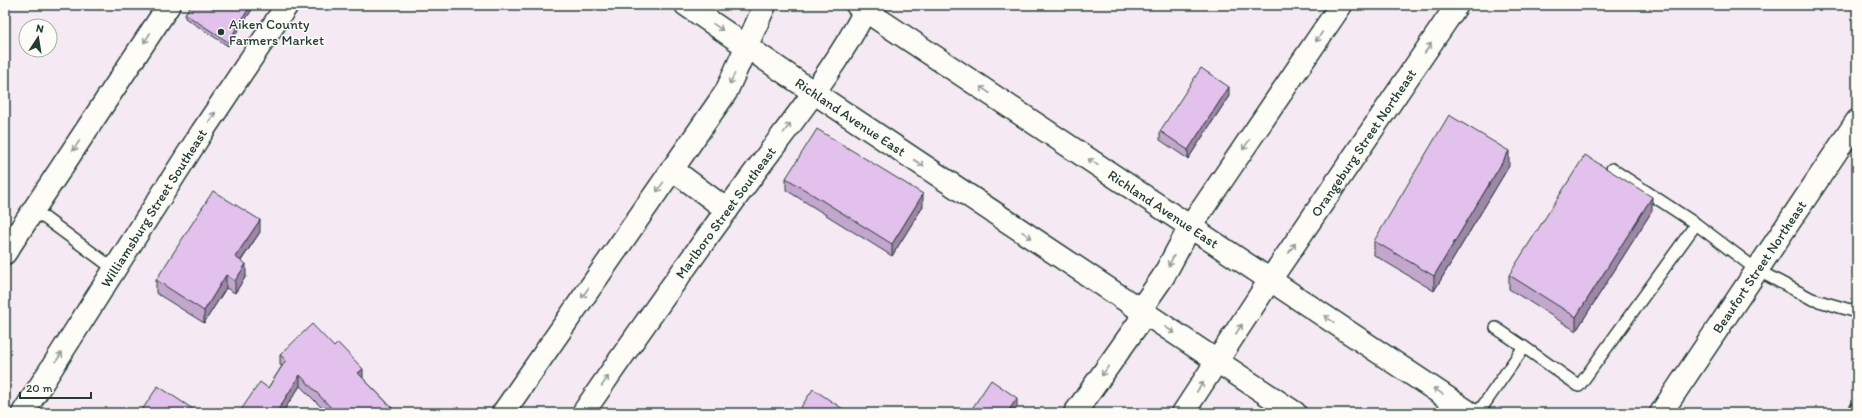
<svg xmlns="http://www.w3.org/2000/svg" width="1862" height="418" font-family="Itim,sans-serif">
<style>
.lines{fill:none;stroke-linecap:round;stroke-linejoin:round}
.service-casing{stroke:#1f3d34;stroke-width:14}
.minor-casing{stroke:#1f3d34;stroke-width:25}
.tertiary-casing{stroke:#1f3d34;stroke-width:25}
.primary-casing{stroke:#1f3d34;stroke-width:25}
.service{stroke:#fdfcf7;stroke-width:11}
.minor{stroke:#fdfcf7;stroke-width:22}
.tertiary{stroke:#fdfcf7;stroke-width:22}
.primary{stroke:#fdfcf7;stroke-width:22}
.wall{fill:#c2a6cc;stroke:#1f3d34}
.shaded-wall{fill:#9e87a6;stroke:#1f3d34}
.building{fill:#e2c1ed;stroke:#1f3d34}
.oneway{stroke:#8e9c96}
.poi-dot{fill:#1f3d34;stroke:#fdfcf7;stroke-width:1.5}
.labels{text-anchor:middle;dominant-baseline:central;stroke-width:3;stroke-linejoin:round;paint-order:stroke}
.poi-label{font-size:14px;fill:#1f3d34;stroke:#fdfcf7;text-anchor:start}
.street-label{font-size:14px;fill:#1f3d34;stroke:#fdfcf7}
</style>
<rect width="100%" height="100%" fill="#f5eaf4"/>
<filter id="ink" filterUnits="userSpaceOnUse"><feTurbulence type="fractalNoise" baseFrequency=".025" numOctaves="2"/><feDisplacementMap in="SourceGraphic" scale="8" xChannelSelector="R" yChannelSelector="G"/><feConvolveMatrix kernelMatrix="1 2 1 2 8 2 1 2 1" color-interpolation-filters="sRGB"/></filter>
<g filter="url(#ink)">
<g class="lines">
<defs>
<g id="service">
<polyline points="1612,169 1696,224"/>
<polyline points="34,210 114,269"/>
<polyline points="1496,328 1524,347"/>
<polyline points="1478,413 1524,347 1579,386 1696,224 1757,270 1812,299 1857,312"/>
<polyline points="1853,413 1857,407"/>
</g>
<g id="minor">
<polyline points="672,169 727,210"/>
<polyline points="5,253 169,5"/>
<path id="s1" d="M 23,413 L 202,132 L 287,5"/>
<polyline points="503,413 726,92 765,5"/>
<path id="s2" d="M 583,413 C 637,334 692,257 749,180 C 789,125 834,71 865,11"/>
<polyline points="1075,413 1140,321 1140,310 1163,277 1190,227 1341,5"/>
<path id="s3" d="M 1183,413 L 1270,280 L 1457,5"/>
</g>
<g id="tertiary">
<path id="s4" d="M 1661,413 L 1857,121"/>
</g>
<g id="primary">
<path id="s5" d="M 686,5 L 813,92 L 1295,413"/>
<path id="s6" d="M 857,5 L 1470,413"/>
</g>
</defs>
<!-- service casing -->
<use href="#service" class="service-casing"/>
<!-- minor casing -->
<use href="#minor" class="minor-casing"/>
<!-- tertiary casing -->
<use href="#tertiary" class="tertiary-casing"/>
<!-- primary casing -->
<use href="#primary" class="primary-casing"/>
<!-- service -->
<use href="#service" class="service"/>
<!-- minor -->
<use href="#minor" class="minor"/>
<!-- tertiary -->
<use href="#tertiary" class="tertiary"/>
<!-- primary -->
<use href="#primary" class="primary"/>
</g>
<!-- wall -->
<g class="wall">
<polygon points="191,5 255,5 228,46 185,18 185,14"/>
<polygon points="1229,96 1188,159 1160,140 1160,131"/>
<polygon points="1509,166 1434,291 1374,255 1374,241"/>
<polygon points="786,178 923,206 892,256 786,190"/>
<polygon points="1652,211 1576,331 1509,289 1509,275"/>
<polygon points="260,232 241,261 246,276 235,293 226,288 204,323 156,293 156,280"/>
<polygon points="280,355 363,378 397,413 327,413 300,386 282,413 268,388 282,366 280,365"/>
</g>
<!-- shaded-wall -->
<g class="shaded-wall">
<polygon points="251,5 255,5 228,46 228,42"/>
<polygon points="1229,87 1229,96 1188,159 1188,150"/>
<polygon points="1509,151 1509,166 1434,291 1434,276"/>
<polygon points="923,194 923,206 892,256 892,244"/>
<polygon points="1652,197 1652,211 1576,331 1576,317"/>
<polygon points="260,220 260,232 235,269 235,257"/>
<polygon points="246,264 246,276 235,293 235,281"/>
<polygon points="226,275 226,288 204,323 204,311"/>
<polygon points="363,369 363,379 358,373"/>
<polygon points="300,375 300,386 282,413 276,413"/>
<polygon points="1017,398 1017,407 1013,413 1007,413"/>
</g>
<!-- building -->
<g class="building">
<polygon points="191,5 251,5 228,42 185,14"/>
<polygon points="1201,68 1229,87 1188,150 1160,131"/>
<polygon points="1449,115 1509,151 1434,276 1374,241"/>
<polygon points="817,129 923,194 892,244 786,178"/>
<polygon points="1585,155 1652,197 1576,317 1509,275"/>
<polygon points="213,191 260,220 235,257 246,264 235,281 226,275 204,311 156,280"/>
<polygon points="312,324 334,347 338,343 363,369 358,373 397,413 336,413 300,375 276,413 239,413 260,382 268,388 286,360 280,355"/>
<polygon points="991,380 1017,398 1007,413 969,413"/>
<polygon points="158,386 199,413 140,413"/>
<polygon points="813,389 849,413 797,413"/>
</g>
<!-- one-way arrows -->
<defs><path id="oneway-shaft" d="M-6 0H5M1.5-3L5.5 0L1.5 3" fill="none" stroke-width="1.6" stroke-linecap="round" stroke-linejoin="round"/></defs>
<g class="oneway">
<use href="#oneway-shaft" transform="translate(718 27) rotate(35)"/>
<use href="#oneway-shaft" transform="translate(1319 37) rotate(124)"/>
<use href="#oneway-shaft" transform="translate(147 38) rotate(123)"/>
<use href="#oneway-shaft" transform="translate(1428 48) rotate(-56)"/>
<use href="#oneway-shaft" transform="translate(732 79) rotate(115)"/>
<use href="#oneway-shaft" transform="translate(985 90) rotate(-146)"/>
<use href="#oneway-shaft" transform="translate(212 117) rotate(-56)"/>
<use href="#oneway-shaft" transform="translate(787 128) rotate(-54)"/>
<use href="#oneway-shaft" transform="translate(1246 145) rotate(124)"/>
<use href="#oneway-shaft" transform="translate(76 146) rotate(124)"/>
<use href="#oneway-shaft" transform="translate(1093 162) rotate(-146)"/>
<use href="#oneway-shaft" transform="translate(919 163) rotate(34)"/>
<use href="#oneway-shaft" transform="translate(660 187) rotate(125)"/>
<use href="#oneway-shaft" transform="translate(1027 235) rotate(34)"/>
<use href="#oneway-shaft" transform="translate(1292 248) rotate(-56)"/>
<use href="#oneway-shaft" transform="translate(1171 261) rotate(119)"/>
<use href="#oneway-shaft" transform="translate(585 293) rotate(124)"/>
<use href="#oneway-shaft" transform="translate(1329 319) rotate(-146)"/>
<use href="#oneway-shaft" transform="translate(1239 329) rotate(-57)"/>
<use href="#oneway-shaft" transform="translate(1170 330) rotate(33)"/>
<use href="#oneway-shaft" transform="translate(59 357) rotate(-57)"/>
<use href="#oneway-shaft" transform="translate(1105 371) rotate(125)"/>
<use href="#oneway-shaft" transform="translate(605 381) rotate(-56)"/>
<use href="#oneway-shaft" transform="translate(1200 387) rotate(-56)"/>
<use href="#oneway-shaft" transform="translate(1438 391) rotate(-146)"/>
</g>
</g>
<!-- markers -->
<circle class="poi-dot" cx="221" cy="32" r="4"/>
<g class="labels">
<!-- poi labels -->
<g class="poi-label">
<text x="229" y="24">Aiken County<tspan x="229" dy="16">Farmers Market</tspan></text>
</g>
<!-- street labels -->
<g class="street-label">
<text stroke="none"><textPath href="#s5" startOffset="199">Richland Avenue East</textPath></text>
<text stroke="none"><textPath href="#s3" startOffset="325">Orangeburg Street Northeast</textPath></text>
<text stroke="none"><textPath href="#s1" startOffset="243">Williamsburg Street Southeast</textPath></text>
<text stroke="none"><textPath href="#s6" startOffset="368">Richland Avenue East</textPath></text>
<text stroke="none"><textPath href="#s2" startOffset="246">Marlboro Street Southeast</textPath></text>
<text stroke="none"><textPath href="#s4" startOffset="176">Beaufort Street Northeast</textPath></text>
</g>
</g>
<!-- margin -->
<rect width="1862" height="418" fill="none" stroke="#fdfcf7" stroke-width="20"/>
<rect x="10" y="10" width="1842" height="398" fill="none" stroke="#1f3d34" stroke-width="1.5" filter="url(#ink)"/>
<!-- north arrow -->
<g transform="translate(38 38) rotate(12)"><circle r="19" fill="#fdfcf7" stroke="#a4b0a9"/>
<path d="M0-3L7 15L0 10L-7 15Z" fill="#1f3d34"/>
<text y="-6" font-size="11" font-weight="bold" text-anchor="middle" fill="#1f3d34">N</text>
</g>
<!-- scale -->
<path d="M20 392v6h71v-6" fill="none" stroke="#1f3d34" stroke-width="2"/>
<text x="26" y="392" font-size="12" fill="#1f3d34" stroke="#fdfcf7" stroke-width="3" paint-order="stroke">20 m</text>
</svg>
